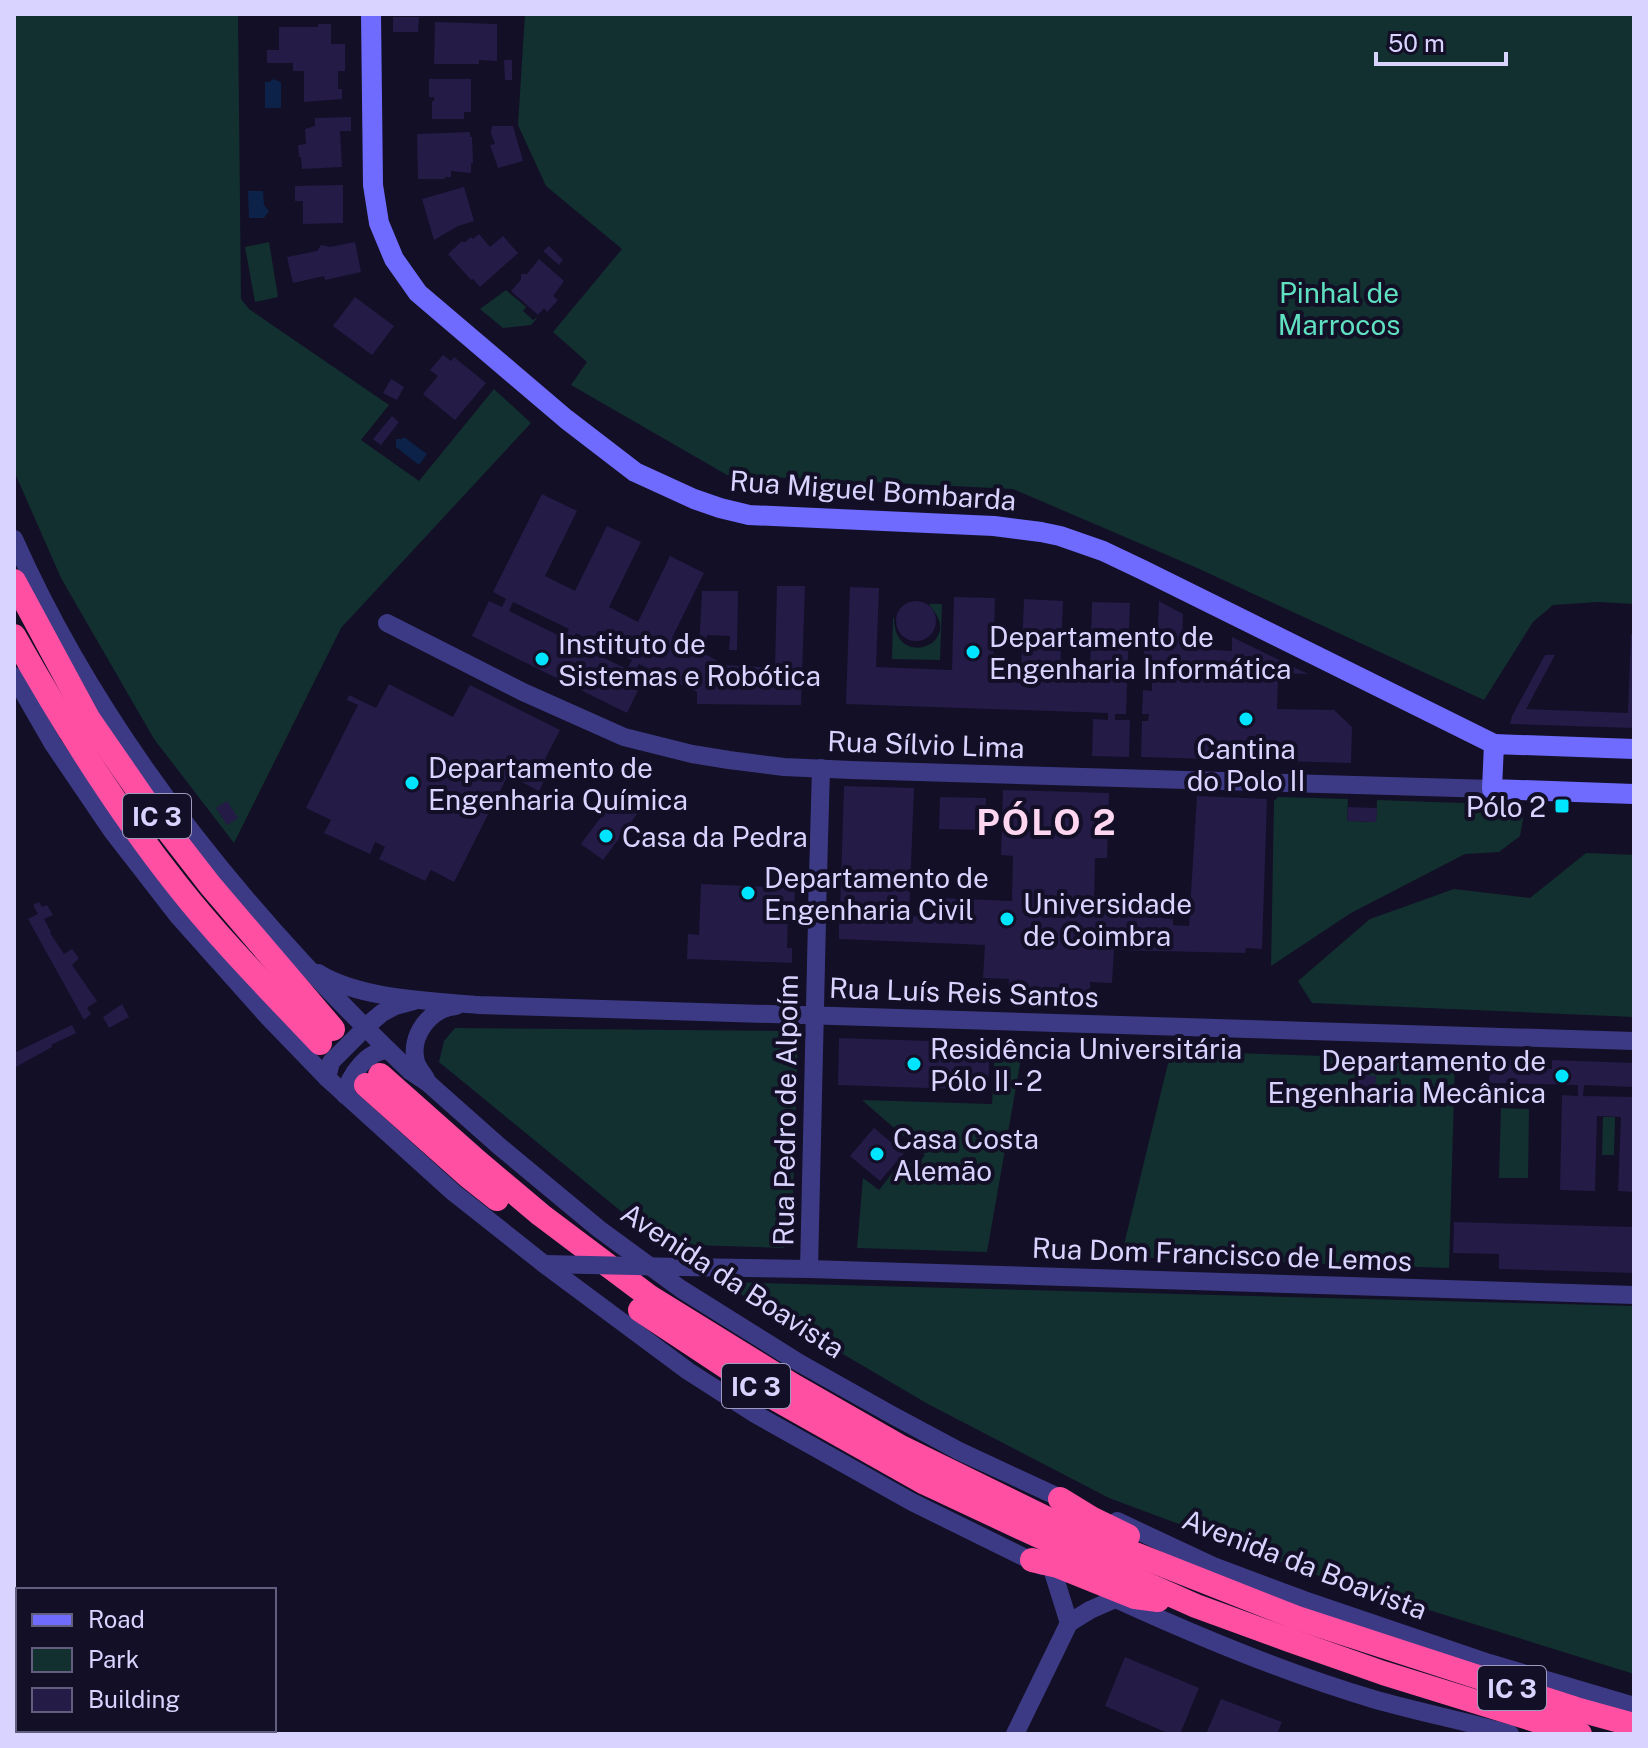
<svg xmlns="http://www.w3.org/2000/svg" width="1648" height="1748" font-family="'Public Sans',sans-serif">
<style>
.green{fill:#12302f}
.water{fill:#0c2248}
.building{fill:#241b47;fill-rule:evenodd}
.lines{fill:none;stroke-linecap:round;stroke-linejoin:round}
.street{stroke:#3d3a85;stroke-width:18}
.secondary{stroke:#6f6bff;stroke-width:20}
.highway{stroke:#ff4fa3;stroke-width:24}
.street-bridge{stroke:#3d3a85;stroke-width:18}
.poi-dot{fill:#00e5ff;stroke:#130f26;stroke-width:3}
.labels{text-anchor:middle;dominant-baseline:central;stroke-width:8;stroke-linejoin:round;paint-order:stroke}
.shield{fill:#130f26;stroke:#9e99be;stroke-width:2}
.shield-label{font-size:26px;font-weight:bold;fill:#d9d4ff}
.park-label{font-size:28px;fill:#5fe0c0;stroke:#130f26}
.street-label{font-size:28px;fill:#d9d4ff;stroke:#130f26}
.poi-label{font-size:28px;fill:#d9d4ff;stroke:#130f26;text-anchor:start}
.district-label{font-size:36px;font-weight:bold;letter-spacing:2px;fill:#ffd6f0;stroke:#130f26}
</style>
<rect width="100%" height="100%" fill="#130f26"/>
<!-- green -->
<g class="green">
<polygon points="14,14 238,14 241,299 249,309 389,405 361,440 419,481 494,389 531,423 341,628 234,843 154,739 61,578 14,471"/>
<polygon points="525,14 1634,14 1634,604 1598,602 1553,605 1533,622 1484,700 1195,567 1013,489 727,475 571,385 587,362 553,332 622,249 546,186 518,125"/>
<polygon points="269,242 278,297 255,302 245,247"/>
<polygon points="506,290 526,307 523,311 533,320 538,317 531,325 503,328 480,309"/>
<path d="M 929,604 L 942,604 L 940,660 L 892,659 L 893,618 L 894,618 C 894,664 949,650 939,620 C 937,614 932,609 929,604 Z"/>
<polygon points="1278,797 1348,799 1347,821 1376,822 1377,800 1519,805 1524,813 1520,836 1499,852 1465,854 1351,913 1271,966 1274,801"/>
<polygon points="1586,853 1634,855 1634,1017 1312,1003 1298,981 1370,919 1454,889 1530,898"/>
<polygon points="455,1028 784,1031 798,1037 792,1227 784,1227 784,1248 661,1244 439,1062 444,1041"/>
<polygon points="995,1046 1023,1047 987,1252 857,1248 863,1178 879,1190 904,1158 915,1167 925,1155 862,1100 992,1104"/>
<polygon points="1171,1051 1455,1060 1449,1268 1121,1257"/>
<polygon points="1501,1108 1529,1109 1528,1178 1499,1178"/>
<polygon points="1603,1117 1615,1117 1614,1155 1602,1155"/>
<polygon points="726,1282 1634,1306 1634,1674 1313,1574 1109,1498 928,1404 727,1286"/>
</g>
<!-- water -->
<g class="water">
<polygon points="273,79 281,82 281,108 265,108 265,82 269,82"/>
<polygon points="248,191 263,191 264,205 269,211 264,218 249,218"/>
<polygon points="404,437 427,454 419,465 396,447 396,439 402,439"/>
</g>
<!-- building -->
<g class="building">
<polygon points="393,17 419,17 418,32 393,32"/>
<polygon points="435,22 497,24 497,61 479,60 479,64 434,64"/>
<polygon points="318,24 331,24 331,44 345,44 345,71 338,71 338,89 342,89 342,99 304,102 304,71 293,71 293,63 267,63 267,50 279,50 279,27 318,27"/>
<polygon points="504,60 512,60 512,80 505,80"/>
<polygon points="429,79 471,79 471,112 464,112 464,119 432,119 432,101 434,101 434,97 429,97"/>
<polygon points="351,117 351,131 340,131 342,167 302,169 301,157 299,157 298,145 306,144 305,129 315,126 315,118"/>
<polygon points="492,126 513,126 523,161 498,168 490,145 495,144 491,133"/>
<polygon points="470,132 470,137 472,137 473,163 471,163 471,173 451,171 451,177 445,177 445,179 418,179 417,134"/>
<polygon points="343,185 343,223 303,224 303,201 295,201 295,186"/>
<polygon points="464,187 474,221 458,226 434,240 422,199"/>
<polygon points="479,234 490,247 503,236 518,253 480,287 473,279 471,280 448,254 462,241 464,243 471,237 473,239"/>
<polygon points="355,242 361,272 325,280 324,276 293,283 287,257 317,251 321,245 330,247"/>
<polygon points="549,246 563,260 559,265 543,251"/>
<polygon points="539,259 564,281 553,296 558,300 547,312 544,308 538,315 511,291 521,280 521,274 527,274"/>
<polygon points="355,297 394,326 372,355 333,326"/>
<polygon points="443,355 451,361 454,357 486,383 455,420 423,394 438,376 430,370"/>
<polygon points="391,379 404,387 397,400 383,393"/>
<polygon points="392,416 399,422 381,445 373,439"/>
<path d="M 542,494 L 577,511 L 545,576 L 575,591 L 607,526 L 641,542 L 609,607 L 638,622 L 670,556 L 704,573 L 672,638 L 699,651 L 702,591 L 738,591 L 737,650 L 729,650 L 730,636 L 707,635 L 705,654 L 725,665 L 775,668 L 777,586 L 805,586 L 801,705 L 697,704 L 697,692 L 639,664 L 634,673 L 644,678 L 627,713 L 472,636 L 489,601 L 502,607 L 506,599 L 493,592 ZM 513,602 L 569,629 L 564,638 L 509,611 ZM 576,633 L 632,660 L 627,669 L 571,642 Z"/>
<polygon points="850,587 879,588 876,667 952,670 954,597 995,598 993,671 1021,672 1024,599 1063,601 1060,674 1090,675 1092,602 1130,603 1126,714 1115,714 1115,720 1130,720 1129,757 1092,756 1093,719 1108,720 1108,713 846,704"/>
<circle cx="916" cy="621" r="20"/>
<polygon points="1159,601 1183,614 1182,648 1232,651 1232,637 1308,674 1143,668 1144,649 1157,649"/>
<polygon points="1631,634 1634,634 1634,728 1510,724 1512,716 1545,655 1555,655 1526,709 1628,713"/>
<polygon points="1152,675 1278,679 1277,709 1334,710 1352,727 1351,763 1141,757 1142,721 1148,721 1149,714 1142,714 1143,690 1152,691"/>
<polygon points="389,684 453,717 470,685 560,730 545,759 553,763 539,791 508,775 454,882 431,870 425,881 379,859 385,847 375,842 370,854 324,833 331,820 306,808 358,705 347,700 349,695 376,708"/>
<polygon points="844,786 914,788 909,916 940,917 941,898 1012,901 1013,856 1001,855 1003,790 1109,793 1107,858 1095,858 1094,904 1104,904 1104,898 1162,901 1161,918 1173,919 1173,925 1189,926 1197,796 1267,799 1262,949 1246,948 1245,953 1114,950 1112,983 1090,982 1090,994 1008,991 1009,979 983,978 985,945 839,939 839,921 788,919 787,948 792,948 792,963 687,959 688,934 699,935 701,884 795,888 794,911 840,913"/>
<polygon points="940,797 986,798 985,830 939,829"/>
<polygon points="615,798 637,814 603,860 581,844"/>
<polygon points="227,801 238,818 227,825 216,808"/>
<polygon points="1348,807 1377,808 1376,822 1347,821"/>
<polygon points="39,902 42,907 47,905 53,915 44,919 51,932 50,933 64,954 72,949 79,958 72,965 97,1001 87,1008 91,1014 84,1020 28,919 38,914 33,905"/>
<polygon points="122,1004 129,1017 109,1028 103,1017"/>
<polygon points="72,1025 76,1033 51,1045 52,1047 14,1068 14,1053"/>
<polygon points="839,1038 990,1043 988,1090 838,1085"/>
<polygon points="1505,1059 1513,1060 1513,1067 1552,1069 1552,1060 1634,1063 1634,1087 1584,1085 1583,1096 1634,1097 1634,1192 1618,1191 1621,1117 1597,1116 1595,1191 1560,1190 1562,1095 1578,1096 1578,1085 1489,1083 1490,1067 1505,1067"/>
<polygon points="1355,1075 1376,1076 1375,1088 1354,1088"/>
<polygon points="874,1128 904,1153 880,1181 850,1156"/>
<polygon points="1454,1222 1634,1227 1634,1273 1499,1269 1499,1254 1453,1253"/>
<polygon points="1125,1657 1199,1688 1180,1734 1170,1734 1105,1706"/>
<polygon points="1221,1699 1282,1722 1277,1734 1206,1734"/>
</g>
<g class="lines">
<!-- street -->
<g class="street">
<path d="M 14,539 C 104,742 250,919 410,1071 L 428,1083 L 499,1146 L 599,1229 L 681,1289 L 796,1361 L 892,1415 L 959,1451 L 1071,1503"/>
<polyline points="387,623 523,692 624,737 692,754 729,760 784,767 851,770 1492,789"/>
<polyline points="14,676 53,744 112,831 178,916 268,1017 327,1078 453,1192 544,1264 688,1371 755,1414 912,1502 1042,1566"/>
<polyline points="817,912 821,768"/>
<path d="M 318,973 C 360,999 430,1001 479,1005 L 1634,1041"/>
<polyline points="327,1078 331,1062 370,1023 382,1013 395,1006 414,1001"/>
<path d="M 426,1079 C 423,1074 418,1068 416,1062 C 409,1036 430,1008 456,1006"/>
<path d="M 345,1095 C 349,1075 367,1051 388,1050"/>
<polyline points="680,1267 809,1269 1634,1295"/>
<polyline points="809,1269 817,920"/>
<polyline points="1117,1521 1213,1566 1304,1600 1489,1663 1634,1706"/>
<polyline points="1053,1572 1069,1623"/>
<path d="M 1116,1599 C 1199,1637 1285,1673 1373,1699 C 1418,1712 1465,1721 1510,1734"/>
<polyline points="1015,1734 1069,1623 1090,1610 1115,1599"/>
</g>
<!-- secondary -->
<g class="secondary">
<polyline points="371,14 373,185 379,223 394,259 418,293 566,419 635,472 694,499 720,508 749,515 994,526 1041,532 1060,536 1103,551 1143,570 1494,744"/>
<polyline points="1634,749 1494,744 1492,789 1634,794"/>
</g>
<!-- highway -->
<g class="highway">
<polyline points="14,581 88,718 148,805 210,885 333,1029"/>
<path d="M 14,636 C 63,723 115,807 177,885 C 221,941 271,991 320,1043"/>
<polyline points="380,1075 478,1162 541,1215 650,1297 794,1386 899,1446 1054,1522 1297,1618 1576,1709 1634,1725"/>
<polyline points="366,1085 468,1176 497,1199"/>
<polyline points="640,1310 767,1394 925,1483 1045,1539 1196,1606 1289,1640 1383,1673 1580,1734"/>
<polyline points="1060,1499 1091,1518 1128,1536"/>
<polyline points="1032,1560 1058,1566 1135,1597 1158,1600"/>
</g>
<!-- street-bridge -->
<polyline class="street-bridge" points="544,1264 680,1267"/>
</g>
<!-- markers -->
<g class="poi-dot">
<circle cx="973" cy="652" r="8"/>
<circle cx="542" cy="659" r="8"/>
<circle cx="1246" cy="719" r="8"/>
<circle cx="412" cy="783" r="8"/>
<rect x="1554" y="798" width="16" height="16" rx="4"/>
<circle cx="606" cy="836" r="8"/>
<circle cx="748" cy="893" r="8"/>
<circle cx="1007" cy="919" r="8"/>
<circle cx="914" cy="1064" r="8"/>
<circle cx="1562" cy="1076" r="8"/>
<circle cx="877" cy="1154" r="8"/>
</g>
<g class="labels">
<!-- shield labels -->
<g class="shield">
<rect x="123" y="794" width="68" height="44" rx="6"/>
<rect x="722" y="1364" width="68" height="44" rx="6"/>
<rect x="1478" y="1666" width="68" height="44" rx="6"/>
</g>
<g class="shield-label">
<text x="157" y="816">IC 3</text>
<text x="756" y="1386">IC 3</text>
<text x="1512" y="1688">IC 3</text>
</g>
<!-- park labels -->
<g class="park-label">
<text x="1339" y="292">Pinhal de<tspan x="1339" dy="32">Marrocos</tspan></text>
</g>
<!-- street labels -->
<g class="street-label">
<text transform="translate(873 490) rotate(4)">Rua Miguel Bombarda</text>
<text transform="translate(926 744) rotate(2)">Rua Sílvio Lima</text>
<text transform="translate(964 992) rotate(2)">Rua Luís Reis Santos</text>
<text transform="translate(785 1110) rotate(-89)">Rua Pedro de Alpoím</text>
<text transform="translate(1222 1254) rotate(2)">Rua Dom Francisco de Lemos</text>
<text transform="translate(733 1280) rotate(33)">Avenida da Boavista</text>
<text transform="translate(1305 1564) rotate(21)">Avenida da Boavista</text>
</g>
<!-- poi labels -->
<g class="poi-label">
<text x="989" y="636">Departamento de<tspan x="989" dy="32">Engenharia Informática</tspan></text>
<text x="558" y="643">Instituto de<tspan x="558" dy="32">Sistemas e Robótica</tspan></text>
<text x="1246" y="748" text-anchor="middle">Cantina<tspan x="1246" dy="32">do Polo II</tspan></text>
<text x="428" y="767">Departamento de<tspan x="428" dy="32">Engenharia Química</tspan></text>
<text x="1546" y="806" text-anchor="end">Pólo 2</text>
<text x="622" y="836">Casa da Pedra</text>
<text x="764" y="877">Departamento de<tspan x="764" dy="32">Engenharia Civil</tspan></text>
<text x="1023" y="903">Universidade<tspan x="1023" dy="32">de Coimbra</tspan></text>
<text x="930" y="1048">Residência Universitária<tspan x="930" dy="32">Pólo II - 2</tspan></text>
<text x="1546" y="1060" text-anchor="end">Departamento de<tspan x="1546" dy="32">Engenharia Mecânica</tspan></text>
<text x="893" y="1138">Casa Costa<tspan x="893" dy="32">Alemão</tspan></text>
</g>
<!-- district labels -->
<g class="district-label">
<text x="1047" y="822">PÓLO 2</text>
</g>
</g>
<!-- border -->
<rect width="1648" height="1748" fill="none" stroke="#d9d4ff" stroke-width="32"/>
<!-- legend -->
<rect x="16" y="1588" width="260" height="144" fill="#130f26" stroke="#625e7d" stroke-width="2"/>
<rect x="32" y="1614" width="40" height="12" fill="#6f6bff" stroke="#625e7d" stroke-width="2"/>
<text x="88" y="1628" font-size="24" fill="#d9d4ff">Road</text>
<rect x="32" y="1648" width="40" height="24" fill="#12302f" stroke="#625e7d" stroke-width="2"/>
<text x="88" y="1668" font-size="24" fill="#d9d4ff">Park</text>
<rect x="32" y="1688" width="40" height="24" fill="#241b47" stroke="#625e7d" stroke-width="2"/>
<text x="88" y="1708" font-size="24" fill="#d9d4ff">Building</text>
<!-- scale -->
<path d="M1376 52v12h130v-12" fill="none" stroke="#d9d4ff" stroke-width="4"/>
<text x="1388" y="52" font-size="24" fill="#d9d4ff" stroke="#130f26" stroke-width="6" paint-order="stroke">50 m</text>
</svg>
